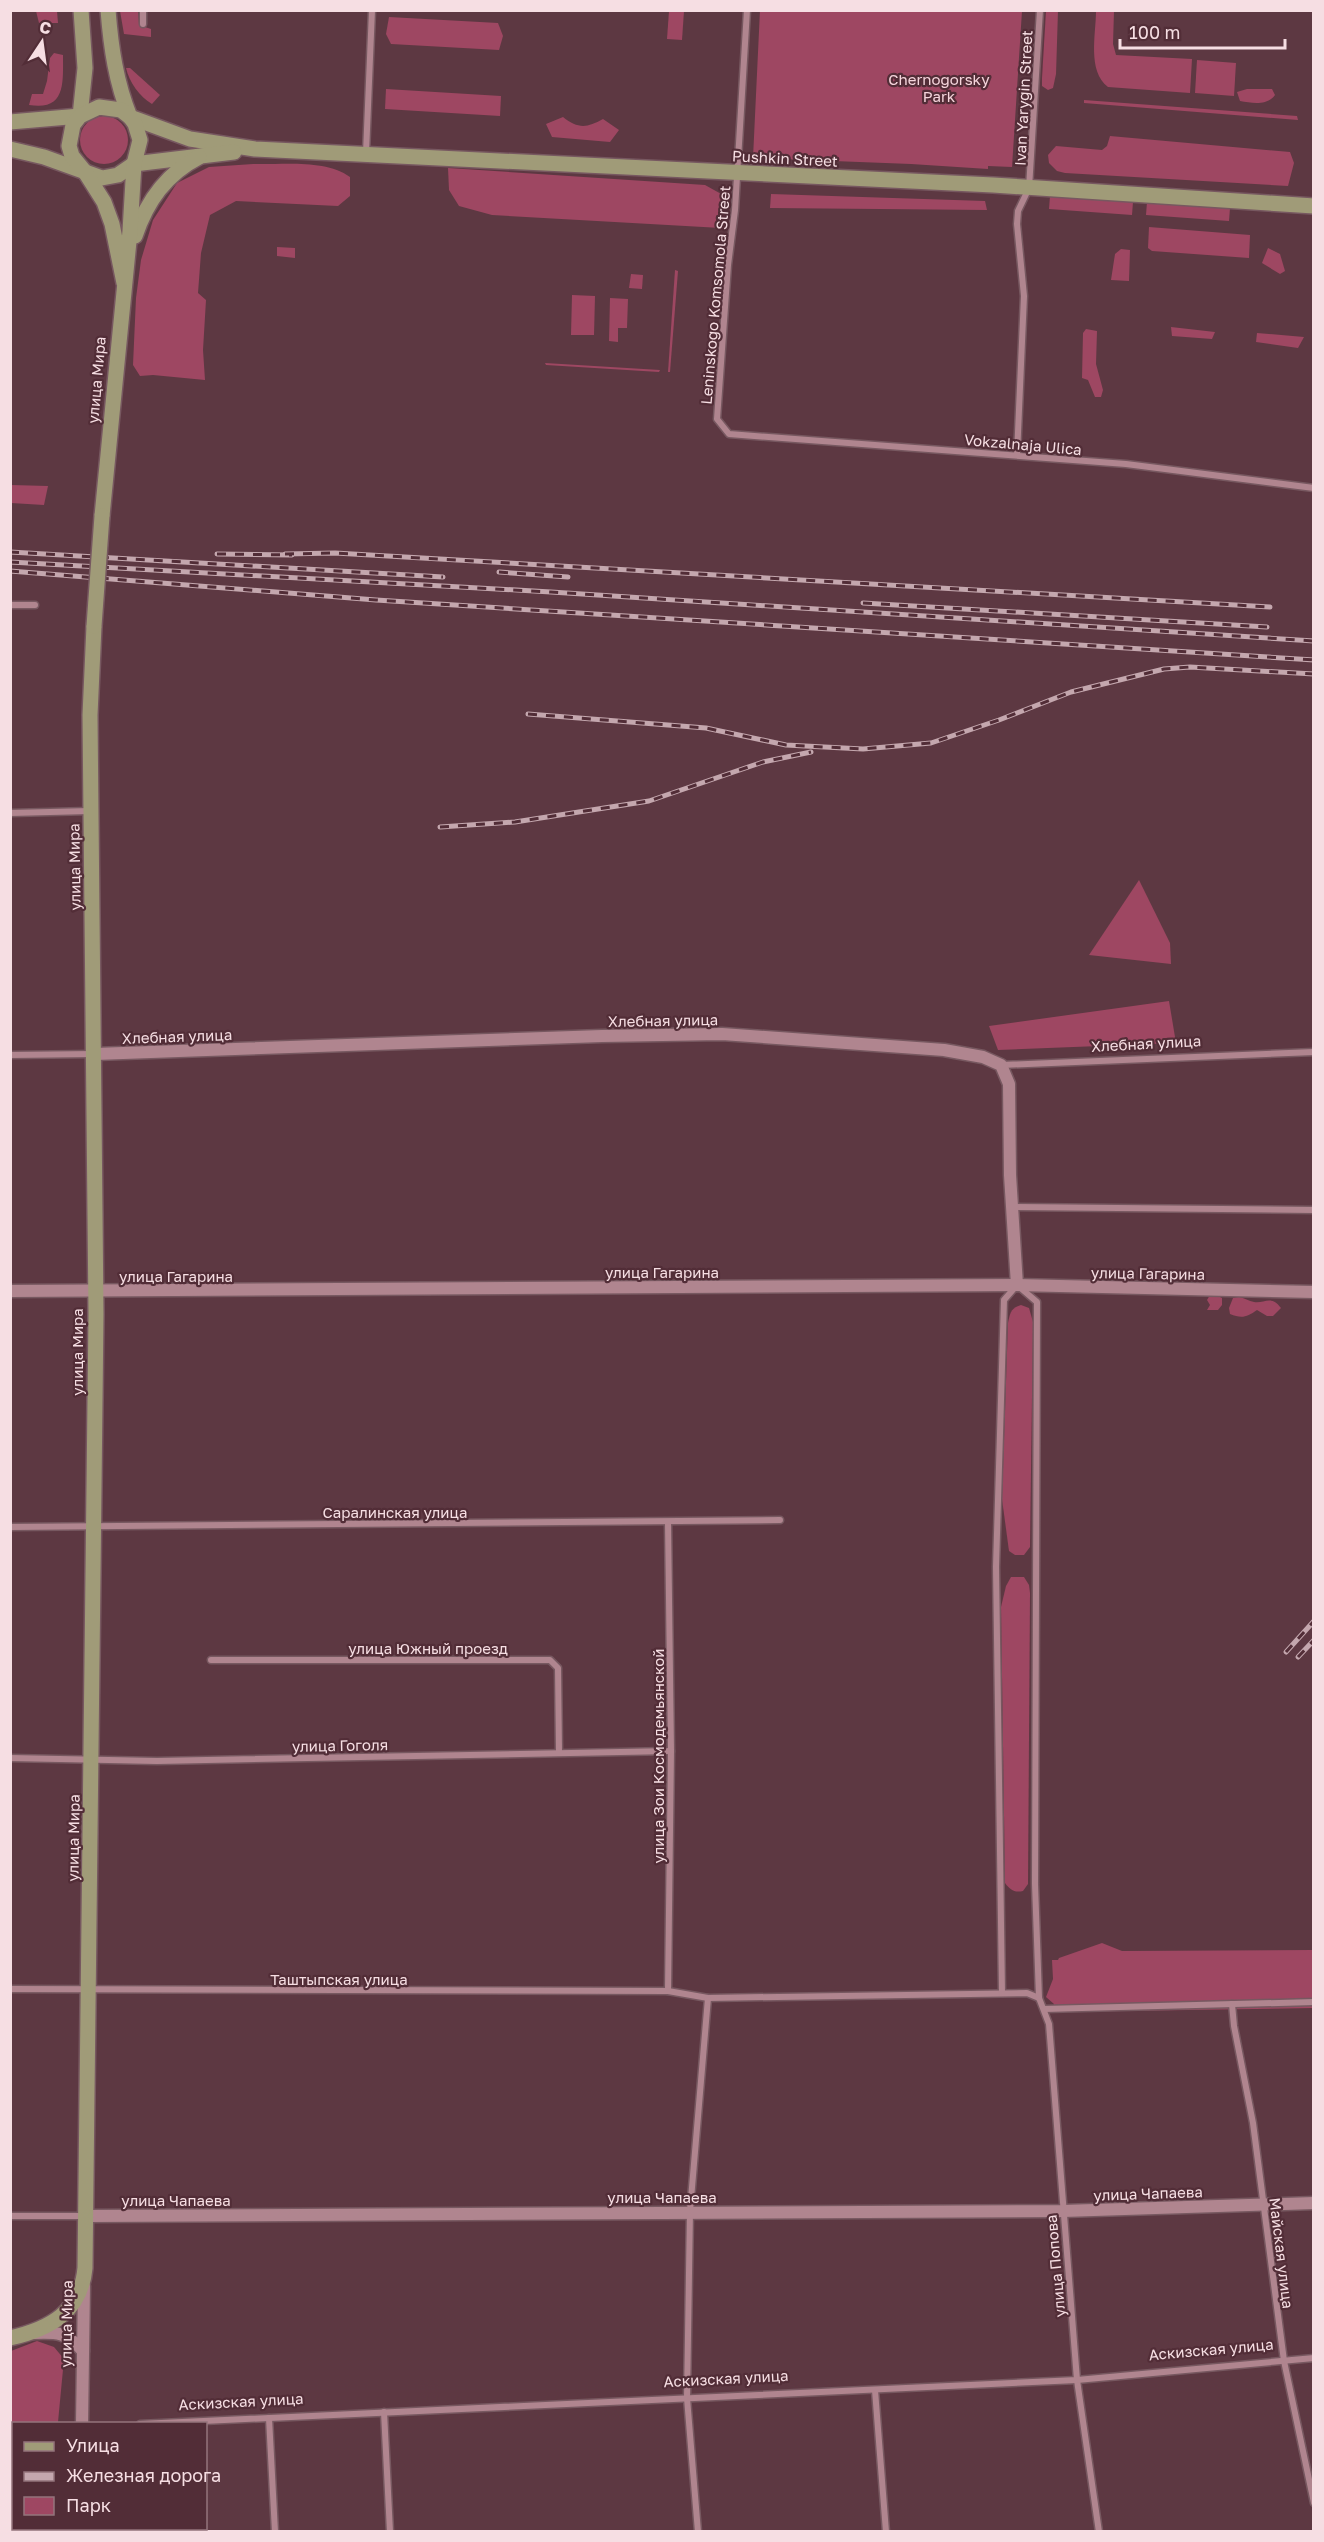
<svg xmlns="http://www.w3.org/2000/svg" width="1324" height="2542" font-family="'Golos Text',sans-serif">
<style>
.green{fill:#9e4762}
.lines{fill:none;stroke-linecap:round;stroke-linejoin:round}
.street-casing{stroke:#775860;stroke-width:9}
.secondary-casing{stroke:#775860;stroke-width:15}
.primary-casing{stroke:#775860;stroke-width:18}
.street{stroke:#b0858f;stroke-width:6}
.secondary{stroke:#b0858f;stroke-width:12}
.primary{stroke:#a09b78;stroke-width:15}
.rail-casing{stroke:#c4a7ae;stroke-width:5}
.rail{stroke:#522d37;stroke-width:3;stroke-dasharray:9;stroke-linecap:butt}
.primary-bridge-casing{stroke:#775860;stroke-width:18;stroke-linecap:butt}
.primary-bridge{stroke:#a09b78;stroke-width:15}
.labels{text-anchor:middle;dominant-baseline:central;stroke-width:4.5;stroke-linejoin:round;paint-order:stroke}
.park-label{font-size:15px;fill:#f6d5dc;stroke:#522d37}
.street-label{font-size:15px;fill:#f6dee3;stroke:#522d37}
</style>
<rect width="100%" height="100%" fill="#5d3842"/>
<!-- green -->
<g class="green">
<polygon points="760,10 1022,11 1012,167 988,166 988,169 911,164 753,158"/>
<polygon points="36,11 57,11 58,23 39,23"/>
<polygon points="120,11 138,11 139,25 151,29 151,37 124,34"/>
<polygon points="669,11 684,11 682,40 667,39"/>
<polygon points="1046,11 1058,11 1056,74 1053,88 1048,90 1042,86 1042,78"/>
<path d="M 1096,11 L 1114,11 L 1113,44 L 1116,55 L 1192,59 L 1190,93 L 1108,87 C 1087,71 1096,34 1096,11 Z"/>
<polygon points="389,17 498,23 503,36 499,50 391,44 386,34"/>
<path d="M 54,53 L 63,55 C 63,83 66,111 29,105 L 32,94 L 43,94 L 47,81 L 50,58 Z"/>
<polygon points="1197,60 1236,63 1234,96 1195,93"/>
<path d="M 126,68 L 130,68 L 160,95 L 152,104 C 140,97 129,82 126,68 Z"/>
<polygon points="386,89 501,96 500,116 385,109"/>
<path d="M 1247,89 L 1272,89 L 1275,95 C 1267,106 1252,103 1240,101 L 1237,92 Z"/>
<polygon points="1084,100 1297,116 1298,120 1084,103"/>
<circle cx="104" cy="140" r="24"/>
<path d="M 563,117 C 578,129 587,128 603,119 L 619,130 L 610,142 L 552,137 L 546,124 Z"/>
<polygon points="1110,136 1290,152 1294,163 1288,186 1065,173 1057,171 1049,163 1048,155 1056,146 1102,150 1107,146"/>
<path d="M 253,164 C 283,165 325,159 350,177 L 350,196 L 338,206 L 236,201 L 210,215 L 201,253 L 198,293 L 206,300 L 203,350 L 205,380 L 153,375 L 140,376 L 133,365 L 136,298 L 141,260 L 153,220 L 177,183 L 209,167 Z"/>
<polygon points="448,168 705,185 723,195 726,215 721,228 492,215 459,206 449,190"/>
<polygon points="771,194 985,201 987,210 770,208"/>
<polygon points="1050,196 1133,202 1132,215 1049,209"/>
<polygon points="1147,202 1230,208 1229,221 1146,215"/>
<polygon points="1149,227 1250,235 1249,258 1152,251 1148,248"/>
<polygon points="277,247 295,248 295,258 277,256"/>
<polygon points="1268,248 1280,254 1285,271 1280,274 1262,263"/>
<polygon points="1121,249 1130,250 1129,281 1111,280 1115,254"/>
<polygon points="675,270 678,271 670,372 668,372"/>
<polygon points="631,274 643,275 642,289 629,288"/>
<polygon points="572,295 595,296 594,335 571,335"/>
<polygon points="610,298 628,299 627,328 618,328 618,342 609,341"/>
<polygon points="1171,327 1215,332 1212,339 1172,336"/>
<polygon points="1086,329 1097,331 1096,364 1103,390 1101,397 1095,397 1088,380 1082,378 1083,333"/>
<polygon points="1257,333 1304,337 1298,348 1256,342"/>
<polygon points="545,363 660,370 659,372 546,365"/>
<polygon points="11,485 48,486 44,505 11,503"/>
<polygon points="1139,880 1170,943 1171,964 1089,955"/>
<polygon points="1169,1001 1176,1043 998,1050 989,1026"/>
<polygon points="1210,1295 1216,1295 1222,1298 1222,1305 1218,1310 1207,1310 1210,1305 1207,1300"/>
<path d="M 1239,1297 C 1244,1298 1249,1301 1254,1302 C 1264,1304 1271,1294 1281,1308 L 1273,1316 L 1267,1316 L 1257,1310 C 1247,1317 1242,1319 1230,1314 L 1229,1308 L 1233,1298 Z"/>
<path d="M 1021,1305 L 1029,1308 L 1033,1322 L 1030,1547 L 1024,1555 L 1015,1555 L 1009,1551 L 1002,1499 L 1008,1323 C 1010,1313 1011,1308 1021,1305 Z"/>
<path d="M 1011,1577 L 1024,1577 L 1029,1585 L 1030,1593 L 1028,1884 L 1023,1891 C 1015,1893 1010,1890 1005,1883 L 1001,1607 L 1006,1586 Z"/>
<polygon points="1102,1943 1122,1951 1313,1950 1313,2008 1055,2012 1054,2004 1046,1997 1053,1979 1052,1960 1058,1960 1059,1958"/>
<polygon points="37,2341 54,2347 64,2359 58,2422 11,2423 11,2351"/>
</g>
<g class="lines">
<defs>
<g id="street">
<polyline points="143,10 143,24"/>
<polyline points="747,10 735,210 728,265 717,419 729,434 1126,464 1314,488"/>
<polyline points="366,153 372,10"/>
<polyline points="1017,455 1024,296 1017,224 1018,211 1029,188 1040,10"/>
<polyline points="10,605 35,605"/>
<polyline points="10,813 90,811"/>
<polyline points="10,1055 94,1054"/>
<polyline points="1002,1065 1314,1052"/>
<polyline points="1013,1207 1314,1210"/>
<polyline points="668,1522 671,1751 668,1991"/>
<polyline points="10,1527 780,1520"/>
<polyline points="211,1660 550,1660 558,1668 559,1752"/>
<polyline points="10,1758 157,1761 671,1751"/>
<polyline points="10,1989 668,1991 708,1998 1027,1993 1039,1998"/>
<polyline points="1002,1993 996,1567 1004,1300 1017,1285 1037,1302 1035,1884 1039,1998 1049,2024 1077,2380 1099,2532"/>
<polyline points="1232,2004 1234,2026 1253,2123 1284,2361 1314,2503"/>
<polyline points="1044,2009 1314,2002"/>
<polyline points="10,2216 85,2216"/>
<polyline points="875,2390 886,2532"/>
<polyline points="384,2412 390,2532"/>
<polyline points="269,2418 275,2532"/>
<polyline points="140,2424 1077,2380 1314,2358"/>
<polyline points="10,2432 14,2432"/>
<polyline points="698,2532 687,2398 690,2211 708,1998"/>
</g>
<g id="secondary">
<polyline points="95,1054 602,1036 722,1034 944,1050 983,1057 1001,1065 1009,1084 1010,1175 1017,1285"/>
<polyline points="10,1291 1017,1285 1314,1292"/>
<polyline points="86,2216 1063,2211 1314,2203"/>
<path d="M 34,2333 C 58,2332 66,2332 83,2351"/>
<polyline points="82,2424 84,2286"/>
<polyline points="80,2532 80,2528"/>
</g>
<g id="primary">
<path d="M 108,10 C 111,48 116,82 130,117"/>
<polyline points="80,116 85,68 81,10"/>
<polyline points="130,117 190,139 255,149 993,185 1314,206"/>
<polyline points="10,122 80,116"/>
<polyline points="10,149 44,157 102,178 118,175 134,164 234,152"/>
<path d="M 135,236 C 147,201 166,174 199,157"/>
<polyline points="102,516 130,231 134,164 140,140 135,124 130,117 121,110 99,107 80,116 73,125 69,146 72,156 85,172 104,202 112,224 124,283"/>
<path d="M 10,2338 C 50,2329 81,2312 85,2268 L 96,1314 L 90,715 L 94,626"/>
</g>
</defs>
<!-- street casing -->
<use href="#street" class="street-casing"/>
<!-- secondary casing -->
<use href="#secondary" class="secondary-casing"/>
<!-- primary casing -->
<use href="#primary" class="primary-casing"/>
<!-- street -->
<use href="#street" class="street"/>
<!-- secondary -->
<use href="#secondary" class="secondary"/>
<!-- primary -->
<use href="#primary" class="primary"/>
<defs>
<g id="rail">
<polyline points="10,552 443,577"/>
<polyline points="217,554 292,555"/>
<polyline points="285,554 335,553 1270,607"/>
<polyline points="10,562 551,592 1314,641"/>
<polyline points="10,571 376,600 1314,660"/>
<polyline points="499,572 568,577"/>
<polyline points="863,603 1267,627"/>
<polyline points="528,714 706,728 786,745 863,749 931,743 999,720 1071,692 1164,669 1190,667 1314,674"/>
<polyline points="440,827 515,822 649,801 763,762 811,752"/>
<polyline points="1286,1652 1314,1621"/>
<polyline points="1298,1657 1314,1640"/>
</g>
</defs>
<!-- rail casing -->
<use href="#rail" class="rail-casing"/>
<!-- rail -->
<use href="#rail" class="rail"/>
<defs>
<polyline id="primary-bridge" points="94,626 102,516"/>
</defs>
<!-- primary-bridge casing -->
<use href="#primary-bridge" class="primary-bridge-casing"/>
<!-- primary-bridge -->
<use href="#primary-bridge" class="primary-bridge"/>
</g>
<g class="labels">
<!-- park labels -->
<g class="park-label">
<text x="939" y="79">Chernogorsky<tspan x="939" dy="17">Park</tspan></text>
</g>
<!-- street labels -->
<g class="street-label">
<text transform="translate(1023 98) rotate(-87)">Ivan Yarygin Street</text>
<text transform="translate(785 158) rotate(3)">Pushkin Street</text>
<text transform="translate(715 295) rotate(-85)">Leninskogo Komsomola Street</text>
<text transform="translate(96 380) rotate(-85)">улица Мира</text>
<text transform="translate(1023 444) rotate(5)">Vokzalnaja Ulica</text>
<text transform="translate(74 867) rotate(-91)">улица Мира</text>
<text transform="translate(663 1020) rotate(-1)">Хлебная улица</text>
<text transform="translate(177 1036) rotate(-2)">Хлебная улица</text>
<text transform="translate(1146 1043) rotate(-3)">Хлебная улица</text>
<text x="662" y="1272">улица Гагарина</text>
<text transform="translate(1148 1273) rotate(1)">улица Гагарина</text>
<text x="176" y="1276">улица Гагарина</text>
<text transform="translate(77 1352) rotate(-90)">улица Мира</text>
<text x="395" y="1512">Саралинская улица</text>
<text x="428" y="1648">улица Южный проезд</text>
<text transform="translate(340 1745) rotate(-1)">улица Гоголя</text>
<text transform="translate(658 1756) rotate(-90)">улица Зои Космодемьянской</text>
<text transform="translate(73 1838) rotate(-89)">улица Мира</text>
<text x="339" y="1979">Таштыпская улица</text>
<text transform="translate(1148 2193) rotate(-2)">улица Чапаева</text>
<text x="662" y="2197">улица Чапаева</text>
<text x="176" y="2200">улица Чапаева</text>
<text transform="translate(1282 2253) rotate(83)">Майская улица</text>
<text transform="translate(1055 2266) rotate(-95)">улица Попова</text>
<text transform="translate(66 2324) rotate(-89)">улица Мира</text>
<text transform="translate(1211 2349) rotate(-5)">Аскизская улица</text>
<text transform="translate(726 2378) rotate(-3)">Аскизская улица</text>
<text transform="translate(241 2401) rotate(-3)">Аскизская улица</text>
</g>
</g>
<!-- border -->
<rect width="1324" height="2542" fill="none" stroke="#f6dee3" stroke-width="24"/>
<!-- legend -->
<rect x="12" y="2422" width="195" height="108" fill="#522d37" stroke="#94747c" stroke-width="1.5"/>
<rect x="24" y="2442" width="30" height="9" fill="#a09b78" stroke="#94747c" stroke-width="1.5"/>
<text x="66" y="2452" font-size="18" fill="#f6dee3">Улица</text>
<rect x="24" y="2472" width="30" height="9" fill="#c4a7ae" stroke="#94747c" stroke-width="1.5"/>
<text x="66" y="2482" font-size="18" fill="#f6dee3">Железная дорога</text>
<rect x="24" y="2497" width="30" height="18" fill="#9e4762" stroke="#94747c" stroke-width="1.5"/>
<text x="66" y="2512" font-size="18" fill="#f6dee3">Парк</text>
<!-- north arrow -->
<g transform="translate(42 42) rotate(13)" stroke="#522d37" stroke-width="4.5" paint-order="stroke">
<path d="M0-4.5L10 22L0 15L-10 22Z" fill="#f6dee3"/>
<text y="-9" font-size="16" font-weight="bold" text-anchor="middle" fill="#f6dee3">С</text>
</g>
<!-- scale -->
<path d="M1120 39v9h165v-9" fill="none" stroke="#f6dee3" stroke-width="3"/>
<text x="1129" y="39" font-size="18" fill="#f6dee3" stroke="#522d37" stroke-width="4.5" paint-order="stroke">100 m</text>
</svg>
